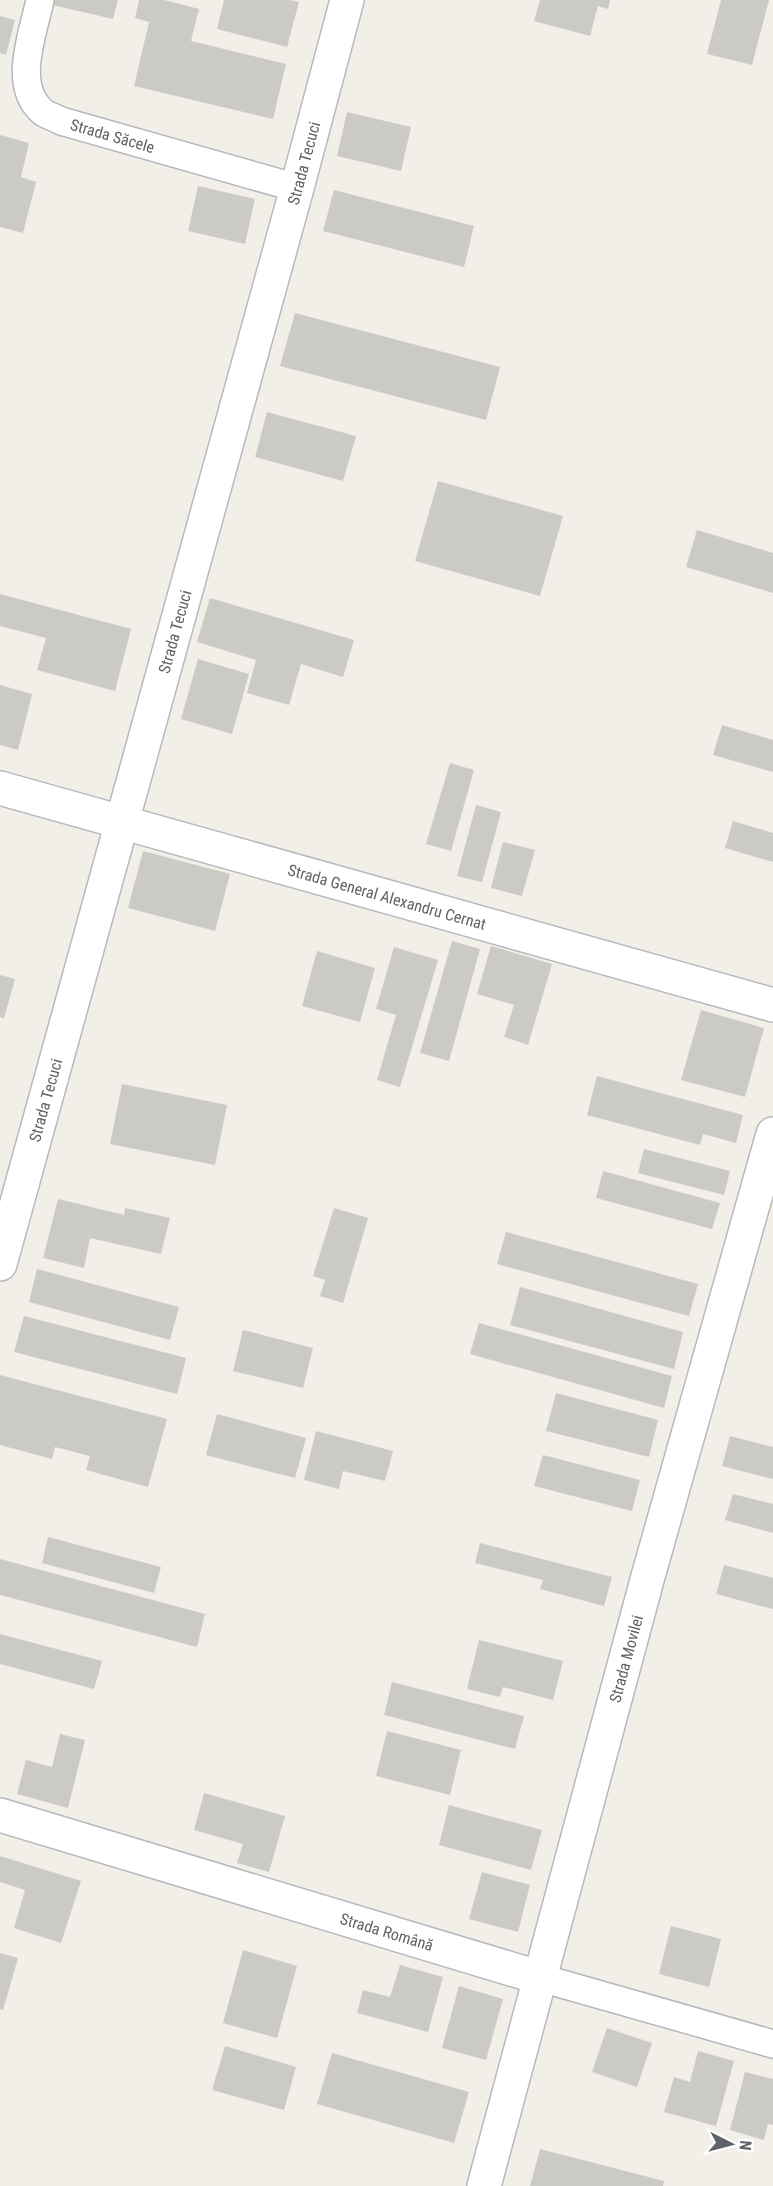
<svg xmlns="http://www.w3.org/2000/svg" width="773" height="2186" font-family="'Roboto Condensed',sans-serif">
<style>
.building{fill:#cccac5}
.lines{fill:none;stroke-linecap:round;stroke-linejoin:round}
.street-casing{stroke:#b5b8bc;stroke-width:30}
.secondary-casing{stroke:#b6babf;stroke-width:36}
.street{stroke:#fff;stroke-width:27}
.secondary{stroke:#fff;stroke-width:33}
.labels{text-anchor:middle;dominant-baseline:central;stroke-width:4.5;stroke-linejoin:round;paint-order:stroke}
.street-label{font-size:16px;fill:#5f6368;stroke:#fff}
</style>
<rect width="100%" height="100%" fill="#f1efe8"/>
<!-- building -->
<g class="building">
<polygon points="49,0 118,0 113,19 48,4"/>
<polygon points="139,0 164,0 199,9 191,41 286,64 273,119 134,86 149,22 135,18"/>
<polygon points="224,0 290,0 299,2 287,47 217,29"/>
<polygon points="540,0 610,0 608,9 598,6 590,36 534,21"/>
<polygon points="721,0 769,0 752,65 707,54"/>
<polygon points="0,16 15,20 6,55 0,53"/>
<polygon points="347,112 411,127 401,171 337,156"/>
<polygon points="0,135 29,143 21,177 36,182 23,233 0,227"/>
<polygon points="198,186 255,199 245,244 188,231"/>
<polygon points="334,190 474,226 464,267 323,231"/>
<polygon points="295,313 500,367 486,420 280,366"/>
<polygon points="267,412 356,436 343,481 255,457"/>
<polygon points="438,481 563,516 540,596 415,561"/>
<polygon points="697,530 773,553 773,593 686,567"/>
<polygon points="0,594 131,629 115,691 37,670 46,638 0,626"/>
<polygon points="210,598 354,640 343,677 301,664 289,705 247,693 256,660 197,642"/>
<polygon points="198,659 249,674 232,734 181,719"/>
<polygon points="0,685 32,694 18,750 0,745"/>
<polygon points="722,725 773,740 773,772 713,755"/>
<polygon points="450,763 474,770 451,851 426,844"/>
<polygon points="476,805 501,812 482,882 457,876"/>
<polygon points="733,821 773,833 773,862 725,848"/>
<polygon points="503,842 535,850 522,896 491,888"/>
<polygon points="143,851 230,874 215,931 128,908"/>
<polygon points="452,941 480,949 449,1061 420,1053"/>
<polygon points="491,946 552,964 528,1045 504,1037 514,1005 477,994"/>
<polygon points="394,947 438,960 400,1087 377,1080 396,1015 376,1009"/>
<polygon points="317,951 375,968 360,1022 302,1006"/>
<polygon points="0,975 15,979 4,1018 0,1017"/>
<polygon points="701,1010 764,1028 745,1097 681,1080"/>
<polygon points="597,1076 743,1115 736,1143 703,1134 700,1145 587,1115"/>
<polygon points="122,1084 227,1105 215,1165 110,1144"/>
<polygon points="644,1149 730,1171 724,1195 638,1173"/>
<polygon points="603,1171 720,1203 712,1229 596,1198"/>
<polygon points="58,1199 124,1215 125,1208 170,1218 161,1254 90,1238 84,1268 43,1258"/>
<polygon points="334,1208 368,1218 343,1303 320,1296 325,1280 313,1276"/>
<polygon points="506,1232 698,1284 689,1316 497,1264"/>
<polygon points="37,1269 179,1307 170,1340 29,1302"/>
<polygon points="520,1287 683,1332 674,1369 510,1325"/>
<polygon points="24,1316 186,1358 177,1394 14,1352"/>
<polygon points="479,1323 672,1376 664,1408 470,1354"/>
<polygon points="243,1330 313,1348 303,1388 233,1371"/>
<polygon points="0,1375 167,1419 148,1487 86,1470 90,1456 55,1447 52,1459 0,1445"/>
<polygon points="556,1393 658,1420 649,1457 546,1431"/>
<polygon points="217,1414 306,1438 295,1478 206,1455"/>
<polygon points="316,1431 393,1451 385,1481 343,1471 339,1489 304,1480"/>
<polygon points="730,1436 773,1447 773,1479 722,1466"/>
<polygon points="543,1455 640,1480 632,1511 534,1486"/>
<polygon points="733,1494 773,1504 773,1533 725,1520"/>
<polygon points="48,1537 161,1567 154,1593 42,1563"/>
<polygon points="480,1543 612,1577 604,1606 540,1589 543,1580 475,1563"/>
<polygon points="0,1559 205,1614 197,1647 0,1595"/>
<polygon points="724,1565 773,1578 773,1609 716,1594"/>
<polygon points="0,1634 102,1661 94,1689 0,1664"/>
<polygon points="479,1640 563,1661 553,1700 503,1687 500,1697 467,1689"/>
<polygon points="392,1682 524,1716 515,1749 384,1715"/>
<polygon points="387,1731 461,1750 450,1795 376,1776"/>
<polygon points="60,1734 85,1740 68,1808 17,1794 26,1760 52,1767"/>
<polygon points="204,1793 285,1816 269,1872 237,1863 243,1844 194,1830"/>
<polygon points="449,1805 542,1830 531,1870 439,1845"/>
<polygon points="0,1856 81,1881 61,1943 14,1928 25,1890 0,1882"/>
<polygon points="482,1872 530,1885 518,1932 469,1919"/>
<polygon points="671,1926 721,1939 709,1987 659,1974"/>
<polygon points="243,1950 297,1966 277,2038 223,2023"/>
<polygon points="0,1953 18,1958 3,2010 0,2009"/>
<polygon points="400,1965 443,1977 428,2032 357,2013 363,1990 390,1997"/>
<polygon points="459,1986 503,1999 486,2060 442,2048"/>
<polygon points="607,2028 652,2043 637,2087 592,2072"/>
<polygon points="225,2046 296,2067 284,2110 212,2090"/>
<polygon points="698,2051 734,2061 716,2126 664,2112 674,2077 690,2082"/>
<polygon points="332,2053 469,2092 454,2143 317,2104"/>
<polygon points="745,2072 773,2079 773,2125 768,2124 764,2140 730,2130"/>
<polygon points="540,2149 664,2181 663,2186 530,2186"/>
</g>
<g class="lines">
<defs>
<g id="street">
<path id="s1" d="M 40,0 C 33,34 11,87 44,113 C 49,116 56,118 61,121 L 297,188"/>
<polyline points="541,1978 773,2044"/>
</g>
<g id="secondary">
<path id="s2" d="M 0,788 L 773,1005"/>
<path id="s3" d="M 0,1264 L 297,188 L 347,0"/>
<path id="s4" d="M 0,1815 L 541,1978"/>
<path id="s5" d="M 484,2186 L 647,1580 L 773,1134"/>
</g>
</defs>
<!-- street casing -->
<use href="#street" class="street-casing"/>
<!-- secondary casing -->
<use href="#secondary" class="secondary-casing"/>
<!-- street -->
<use href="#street" class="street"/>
<!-- secondary -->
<use href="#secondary" class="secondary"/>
</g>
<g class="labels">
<!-- street labels -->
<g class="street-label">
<text stroke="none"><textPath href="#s1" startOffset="192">Strada Săcele</textPath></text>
<text stroke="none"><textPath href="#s3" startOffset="1142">Strada Tecuci</textPath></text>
<text stroke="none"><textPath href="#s3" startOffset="656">Strada Tecuci</textPath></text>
<text stroke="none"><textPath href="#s2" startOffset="402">Strada General Alexandru Cernat</textPath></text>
<text stroke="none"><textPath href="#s3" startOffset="170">Strada Tecuci</textPath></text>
<text stroke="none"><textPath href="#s5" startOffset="546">Strada Movilei</textPath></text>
<text stroke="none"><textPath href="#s4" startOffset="404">Strada Română</textPath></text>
</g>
</g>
<!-- north arrow -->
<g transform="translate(731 2144) rotate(96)" stroke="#ffffff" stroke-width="4.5" paint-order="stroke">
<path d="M0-4.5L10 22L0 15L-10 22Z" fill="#5f6368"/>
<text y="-9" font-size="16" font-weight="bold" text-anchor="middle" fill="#5f6368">N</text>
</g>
</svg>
